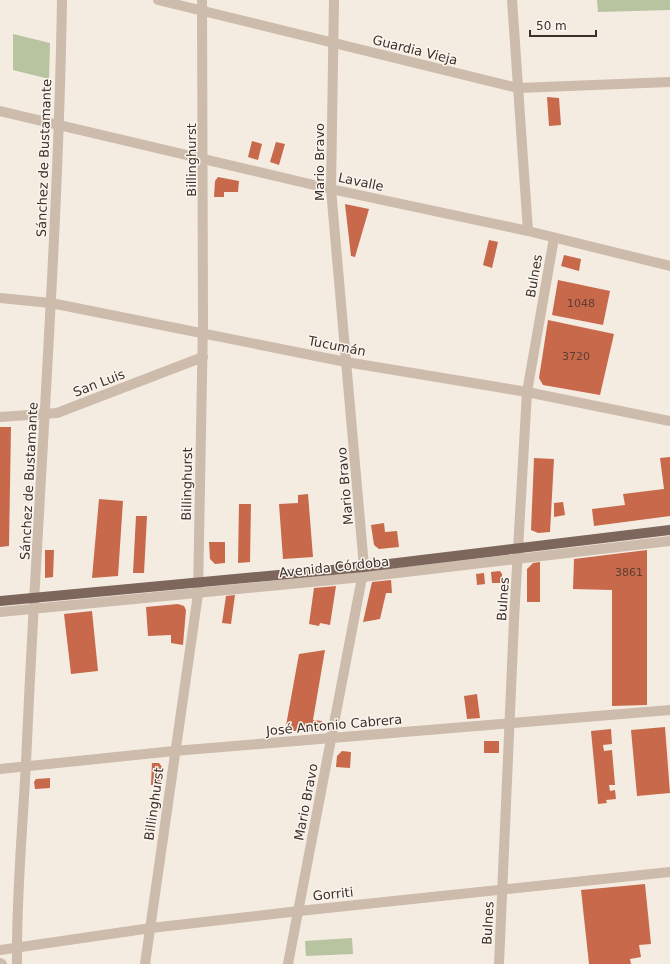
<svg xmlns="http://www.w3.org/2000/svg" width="670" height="964" font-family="'DejaVu Sans',sans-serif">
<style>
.green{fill:#b8c4a0}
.building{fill:#c8694b}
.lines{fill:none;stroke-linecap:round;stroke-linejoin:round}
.minor{stroke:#cdbbac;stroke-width:10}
.major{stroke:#7d675c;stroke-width:10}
.labels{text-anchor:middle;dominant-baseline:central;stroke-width:3;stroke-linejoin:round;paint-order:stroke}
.number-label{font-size:11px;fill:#5e3e33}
.street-label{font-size:13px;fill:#3b302b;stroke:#fbf5ee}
</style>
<rect width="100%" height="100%" fill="#f4ebe1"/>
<!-- green -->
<g class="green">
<polygon points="597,0 670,0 670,10 598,12"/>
<polygon points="13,34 50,43 49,79 13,70"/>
<polygon points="352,938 353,954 306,956 305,941"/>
</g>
<!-- building -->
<g class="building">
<polygon points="547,97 559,98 561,125 549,126"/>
<polygon points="252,141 262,144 258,160 248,157"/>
<polygon points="276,142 285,144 279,165 270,162"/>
<polygon points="218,177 239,181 238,192 224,192 224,197 214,197 215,181"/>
<polygon points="345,204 369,209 355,257 351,256"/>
<polygon points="489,240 498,242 492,268 483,265"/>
<polygon points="564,255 581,259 579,271 561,266"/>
<polygon points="558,280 610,291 603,325 552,315"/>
<polygon points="548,320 614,334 600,395 543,385 539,378"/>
<polygon points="0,427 11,427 9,546 0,547"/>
<polygon points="670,457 670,516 594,526 592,509 625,505 623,494 664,489 660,458"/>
<polygon points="534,458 554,459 550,532 538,533 531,530"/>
<polygon points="308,494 313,557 283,559 279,504 298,503 298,495"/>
<polygon points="99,499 123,501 118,576 92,578"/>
<polygon points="563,502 565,515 554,517 554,503"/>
<polygon points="239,504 251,504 250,562 238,563"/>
<polygon points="136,516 147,516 144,573 133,573"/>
<polygon points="384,523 385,532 397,531 399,547 379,549 374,545 371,525"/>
<polygon points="209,542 225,542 225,563 215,564 210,559"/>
<polygon points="45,550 54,550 53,577 45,578"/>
<polygon points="647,550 647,705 612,706 612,590 573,589 574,559"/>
<polygon points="540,562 540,602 527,602 527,569 533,563"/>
<polygon points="500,571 502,574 502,583 492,583 491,572"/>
<polygon points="484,573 485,584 477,585 476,574"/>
<polygon points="391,580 392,593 386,593 380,619 363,622 372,582"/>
<polygon points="336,586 330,625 320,623 319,626 309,624 314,588"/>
<polygon points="235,595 231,624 222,623 226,596"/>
<polygon points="178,604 184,606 186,610 183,645 171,643 171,635 148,636 146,607"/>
<polygon points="92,611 98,671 71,674 64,614"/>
<polygon points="325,650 313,720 322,721 320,731 285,731 299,654"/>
<polygon points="477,694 480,718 467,719 464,696"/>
<polygon points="665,727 670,793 637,796 631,730"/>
<polygon points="611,729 612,744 603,745 604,751 612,750 615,785 609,785 610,791 615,790 616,799 606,800 607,803 598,804 591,731"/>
<rect x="484" y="741" width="15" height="12"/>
<polygon points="342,751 351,752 350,768 336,767 337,756"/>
<polygon points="152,763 159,763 162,767 161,786 151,785"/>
<polygon points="50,778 50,788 35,789 34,782 36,779"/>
<polygon points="645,884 651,944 639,945 641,957 630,959 631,964 589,964 581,890"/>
</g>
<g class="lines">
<!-- minor -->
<g class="minor">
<polyline points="158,0 518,88 670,82"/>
<polyline points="512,0 528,231"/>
<polyline points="0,111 331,189 528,231 670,266"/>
<polyline points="0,298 51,303 346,362 527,392 670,421"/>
<polyline points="0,417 57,413 203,357"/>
<polyline points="0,612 363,577 670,541"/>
<polyline points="0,769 174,751 670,710"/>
<polyline points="0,950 151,928 299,911 670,872"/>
<polyline points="0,963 2,964"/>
<path d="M 17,964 C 16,890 24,815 27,741 C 38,494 58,247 62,0"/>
<polyline points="145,964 198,594 203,323 202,0"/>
<polyline points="288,964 364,567 331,189 334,0"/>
<polyline points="499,964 514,620 527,392 554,238"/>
</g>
<!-- major -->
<polyline class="major" points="0,601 364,567 670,530"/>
</g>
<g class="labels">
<!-- number labels -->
<g class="number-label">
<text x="581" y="303">1048</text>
<text x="576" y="356">3720</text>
<text x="629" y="572">3861</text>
</g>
<!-- street labels -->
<g class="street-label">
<text transform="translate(415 50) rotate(14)">Guardia Vieja</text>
<text transform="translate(44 158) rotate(-88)">Sánchez de Bustamante</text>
<text transform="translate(191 160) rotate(-90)">Billinghurst</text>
<text transform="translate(319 162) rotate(-90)">Mario Bravo</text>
<text transform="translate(361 182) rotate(12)">Lavalle</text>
<text transform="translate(534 276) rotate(-80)">Bulnes</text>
<text transform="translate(337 346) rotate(11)">Tucumán</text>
<text transform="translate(99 383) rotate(-21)">San Luis</text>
<text transform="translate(29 481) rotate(-87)">Sánchez de Bustamante</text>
<text transform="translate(187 484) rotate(-89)">Billinghurst</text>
<text transform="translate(345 486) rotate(-95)">Mario Bravo</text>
<text transform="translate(334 567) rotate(-6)">Avenida Córdoba</text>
<text transform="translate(503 599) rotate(-86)">Bulnes</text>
<text transform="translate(334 725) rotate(-5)">José Antonio Cabrera</text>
<text transform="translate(306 802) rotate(-79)">Mario Bravo</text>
<text transform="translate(154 804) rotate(-82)">Billinghurst</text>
<text transform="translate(333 894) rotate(-6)">Gorriti</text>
<text transform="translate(488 923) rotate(-87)">Bulnes</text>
</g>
</g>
<!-- scale -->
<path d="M530 30v6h66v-6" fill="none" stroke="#3b302b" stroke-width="2"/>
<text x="536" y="30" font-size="12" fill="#3b302b" stroke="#fbf5ee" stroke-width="3" paint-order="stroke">50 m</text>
</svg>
